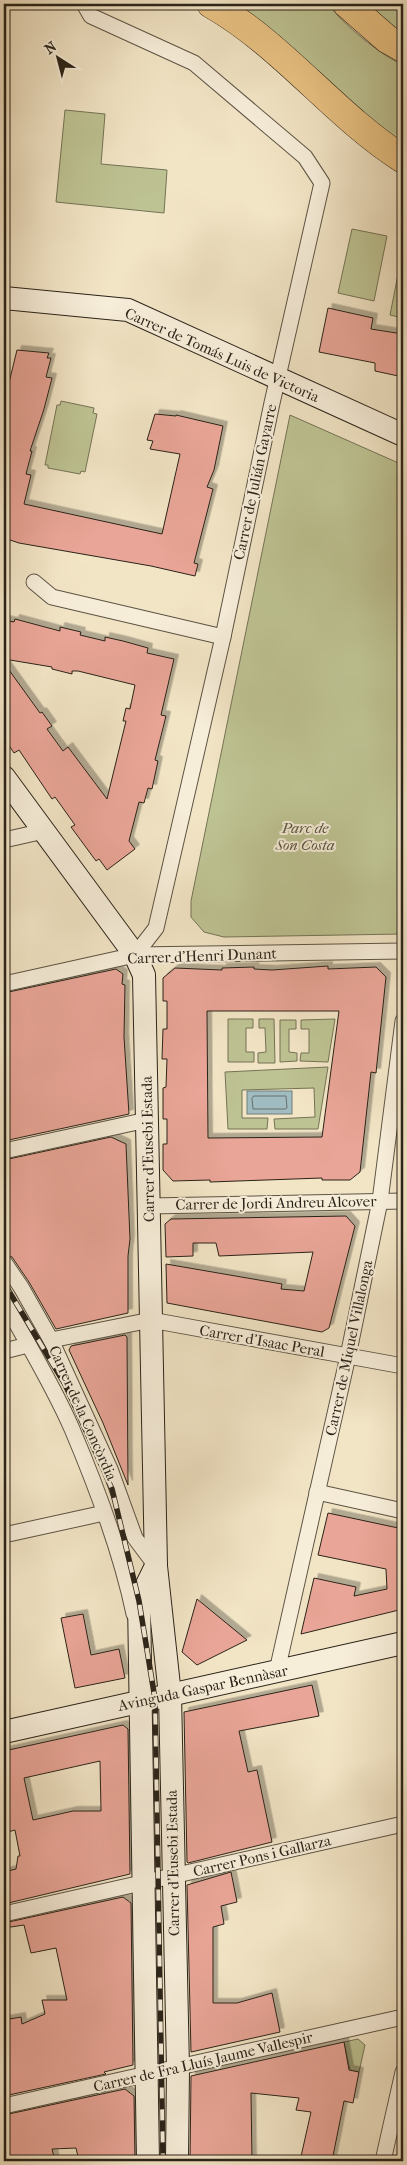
<svg xmlns="http://www.w3.org/2000/svg" width="407" height="2165" font-family="'IM FELL French Canon',serif">
<style>
.green{fill:#bec393;stroke:#747356}
.water{fill:#a1bcc0;stroke:#717f7d}
.lines{fill:none;stroke-linecap:round;stroke-linejoin:round}
.shore{stroke:#66706c;stroke-width:1}
.building{fill:#e9a597;stroke:#2a2319;fill-rule:evenodd;filter:url(#shadow)}
.street-casing{stroke:#5c5444;stroke-width:17}
.secondary-casing{stroke:#2a2319;stroke-width:24}
.highway-casing{stroke:#2a2319;stroke-width:29}
.street{stroke:#f7eeda;stroke-width:15}
.secondary{stroke:#f7eeda;stroke-width:22}
.highway{stroke:#e9c283;stroke-width:28}
.rail-casing{stroke:#2a2319;stroke-width:5.5}
.rail{stroke:#f7eeda;stroke-width:4;stroke-dasharray:11;stroke-linecap:butt}
.labels{text-anchor:middle;dominant-baseline:central;stroke-width:4;stroke-linejoin:round;paint-order:stroke}
.street-label{font-size:15px;fill:#2a2319;stroke:#f7eeda}
.park-label{font-size:15px;font-style:italic;fill:#56533e;stroke:#f7eeda}
</style>
<defs>
<filter id="shadow"><feDropShadow dx="4.5" dy="-4.5" stdDeviation="0" flood-color="#0004"/></filter>
</defs>
<rect width="100%" height="100%" fill="#f2e5c6"/>
<filter id="stains"><feTurbulence type="fractalNoise" baseFrequency=".004" numOctaves="4"/><feColorMatrix values="0 0 0 0 .2 0 0 0 0 .09 0 0 0 0 .02 0 0 0 .5 -.17"/></filter>
<radialGradient id="worn" r=".72"><stop offset=".6" stop-color="#630" stop-opacity="0"/><stop offset="1" stop-color="#630" stop-opacity=".3"/></radialGradient>
<!-- green -->
<g class="green">
<path d="M 232,4 L 328,4 C 344,25 379,54 403,65 L 403,139 L 400,136 L 395,140 Z"/>
<polygon points="364,4 403,6 403,35"/>
<polygon points="65,110 105,114 101,164 167,170 164,213 56,202"/>
<polygon points="352,229 387,236 374,301 338,293"/>
<polygon points="403,249 403,318 390,315"/>
<polygon points="61,401 94,408 93,413 97,414 85,472 81,471 80,474 48,468 48,465 45,465 57,405 60,405"/>
<polygon points="290,415 403,465 403,934 224,937 204,932 191,917 191,901"/>
<polygon points="228,1019 253,1019 253,1028 246,1028 246,1052 254,1052 254,1062 228,1062"/>
<polygon points="259,1019 274,1019 275,1063 258,1063 258,1053 266,1052 265,1028 259,1028"/>
<polygon points="335,1019 328,1062 300,1061 301,1053 309,1053 309,1029 301,1029 301,1020"/>
<polygon points="280,1020 296,1020 296,1029 289,1029 289,1052 297,1053 297,1061 280,1062"/>
<polygon points="328,1067 318,1129 275,1129 274,1119 315,1117 314,1088 242,1090 242,1118 268,1118 267,1129 228,1129 225,1072"/>
<polygon points="358,2039 365,2045 359,2072 350,2070 344,2042"/>
</g>
<!-- water -->
<rect class="water" x="247" y="1091" width="45" height="23"/>
<g class="lines">
<!-- shore -->
<polygon class="shore" points="254,1096 286,1096 287,1108 285,1109 253,1109 252,1099"/>
</g>
<!-- building -->
<g class="building">
<polygon points="328,308 373,318 371,329 403,334 403,377 375,371 375,363 319,352"/>
<polygon points="17,350 49,353 47,358 51,358 46,377 52,378 44,409 30,451 32,451 26,474 31,475 24,504 162,534 180,454 150,449 153,441 147,440 155,414 176,416 176,415 223,426 214,470 207,487 213,489 194,563 198,564 195,576 151,566 19,543 4,538 4,403"/>
<polygon points="15,619 60,631 60,627 81,632 80,635 105,641 105,637 123,641 148,648 147,653 174,659 161,715 166,716 155,760 158,761 152,789 148,788 144,803 139,802 129,841 135,849 107,870 99,859 96,861 71,827 75,825 55,797 52,799 19,750 14,753 4,738 4,663 40,713 42,712 52,726 47,729 63,751 68,747 107,799 126,721 123,721 126,708 130,709 135,685 78,671 72,671 72,674 52,669 52,667 4,659 4,620 14,622"/>
<path d="M 328,966 L 328,969 L 376,967 L 386,977 L 376,1073 L 371,1072 L 360,1172 L 350,1180 L 322,1180 L 322,1178 L 210,1182 L 210,1180 L 173,1181 L 163,1170 L 163,1144 L 167,1144 L 167,1119 L 163,1119 L 163,1088 L 166,1087 L 167,1059 L 162,1059 L 163,1029 L 167,1029 L 167,1001 L 163,1001 L 163,978 L 175,968 L 222,970 L 222,968 L 254,967 L 254,969 L 272,970 ZM 207,1011 L 339,1011 L 322,1137 L 208,1138 Z"/>
<polygon points="116,969 123,974 122,984 125,985 124,1037 129,1114 4,1141 4,993"/>
<polygon points="111,1137 126,1144 130,1239 128,1256 128,1313 56,1329 29,1282 12,1257 4,1253 4,1160"/>
<polygon points="346,1216 355,1226 329,1328 322,1332 167,1303 166,1264 282,1284 281,1289 304,1291 313,1252 219,1256 216,1243 193,1243 193,1256 166,1257 165,1224 171,1219"/>
<polygon points="125,1335 127,1337 128,1485 103,1423 69,1350 71,1346"/>
<polygon points="328,1513 403,1529 403,1609 301,1634 314,1578 356,1587 354,1596 387,1589 386,1569 318,1555"/>
<polygon points="197,1599 247,1640 197,1665 182,1652"/>
<polygon points="83,1614 91,1655 119,1649 125,1678 75,1688 61,1618"/>
<polygon points="312,1685 319,1716 239,1731 248,1772 257,1770 272,1842 188,1863 187,1862 184,1712"/>
<path d="M 123,1725 L 128,1729 L 130,1874 L 4,1904 L 4,1872 L 16,1869 L 18,1856 L 20,1856 L 15,1830 L 4,1833 L 4,1751 ZM 100,1761 L 101,1811 L 73,1811 L 33,1820 L 24,1778 Z"/>
<polygon points="231,1872 237,1902 221,1906 224,1924 213,1927 213,2003 237,2003 272,1993 280,2032 191,2052 187,1885"/>
<polygon points="123,1897 131,1903 133,2065 104,2072 106,2074 4,2096 4,2020 21,2017 22,2024 45,2014 42,2000 67,2000 56,1948 31,1953 24,1925 4,1928 4,1923"/>
<polygon points="344,2042 349,2070 359,2072 353,2103 344,2101 332,2161 300,2161 311,2112 296,2110 299,2098 251,2093 252,2161 190,2161 191,2076"/>
<polygon points="125,2089 134,2096 135,2161 79,2161 76,2148 52,2149 55,2161 4,2161 4,2115"/>
</g>
<g class="lines">
<defs>
<g id="street">
<polyline points="84,4 91,16 194,63 305,157 322,183 272,403 223,637 156,928 135,955"/>
<polyline points="34,582 52,597 223,637"/>
<polyline points="4,840 44,831"/>
<polyline points="4,984 135,955 403,951"/>
<polyline points="4,1151 147,1120"/>
<polyline points="149,1206 403,1201"/>
<polyline points="4,1262 21,1287 51,1340 110,1469 135,1538 156,1566"/>
<path d="M 4,1301 C 27,1343 53,1385 72,1429 C 97,1488 121,1551 134,1614"/>
<polyline points="51,1340 151,1320 403,1366"/>
<polyline points="4,1351 28,1345"/>
<polyline points="317,1492 403,1511"/>
<polyline points="4,1535 104,1513"/>
<polyline points="277,1671 348,1356 380,1201 403,1021"/>
<polyline points="4,1914 403,1824"/>
<polyline points="4,2106 403,2017"/>
<polyline points="383,2161 403,2072"/>
</g>
<g id="secondary">
<polyline points="4,298 128,310 403,435"/>
<polyline points="4,777 135,955 144,975 156,1566 170,1695 178,2068 177,2161"/>
<polyline points="4,1732 403,1643"/>
<polyline points="148,2161 139,1601 156,1566"/>
</g>
<g id="highway">
<path d="M 211,4 C 283,45 334,115 403,159"/>
<polyline points="347,4 387,39 403,48"/>
</g>
</defs>
<!-- street casing -->
<use href="#street" class="street-casing"/>
<!-- secondary casing -->
<use href="#secondary" class="secondary-casing"/>
<!-- highway casing -->
<use href="#highway" class="highway-casing"/>
<!-- street -->
<use href="#street" class="street"/>
<!-- secondary -->
<use href="#secondary" class="secondary"/>
<!-- highway -->
<use href="#highway" class="highway"/>
<defs>
<polyline id="rail" points="4,1283 66,1386 112,1489 139,1601 155,1699 163,2161"/>
</defs>
<!-- rail casing -->
<use href="#rail" class="rail-casing"/>
<!-- rail -->
<use href="#rail" class="rail"/>
</g>
<g class="labels">
<!-- street labels -->
<g class="street-label">
<text transform="translate(222 355) rotate(24)">Carrer de Tomás Luis de Victoria</text>
<text transform="translate(255 482) rotate(-78)">Carrer de Julián Gayarre</text>
<text transform="translate(202 956) rotate(-2)">Carrer d'Henri Dunant</text>
<text transform="translate(148 1149) rotate(-91)">Carrer d'Eusebi Estada</text>
<text transform="translate(276 1203) rotate(-1)">Carrer de Jordi Andreu Alcover</text>
<text transform="translate(262 1341) rotate(10)">Carrer d'Isaac Peral</text>
<text transform="translate(349 1348) rotate(-78)">Carrer de Miquel Villalonga</text>
<text transform="translate(83 1413) rotate(66)">Carrer de la Concòrdia</text>
<text transform="translate(203 1688) rotate(-12)">Avinguda Gaspar Bennàsar</text>
<text transform="translate(262 1856) rotate(-13)">Carrer Pons i Gallarza</text>
<text transform="translate(173 1863) rotate(-91)">Carrer d'Eusebi Estada</text>
<text transform="translate(203 2062) rotate(-13)">Carrer de Fra Lluís Jaume Vallespir</text>
</g>
<!-- park labels -->
<g class="park-label">
<text x="305" y="828">Parc de<tspan x="305" dy="17">Son Costa</tspan></text>
</g>
</g>
<!-- margin -->
<rect width="407" height="2165" fill="none" stroke="#f2e5c6" stroke-width="20"/>
<rect x="5" y="5" width="397" height="2155" fill="none" stroke="#2a2319" stroke-width="2.5"/>
<rect x="10" y="10" width="387" height="2145" fill="none" stroke="#2a2319"/>
<!-- north arrow -->
<g transform="translate(58 58) rotate(324)" stroke="#f7eeda" stroke-width="4" paint-order="stroke">
<path d="M0-4L9 19L0 12L-9 19Z" fill="#2a2319"/>
<text y="-8" font-size="14" font-weight="bold" text-anchor="middle" fill="#2a2319">N</text>
</g>
<rect width="100%" height="100%" filter="url(#stains)"/>
<rect width="100%" height="100%" fill="url(#worn)"/>
</svg>
